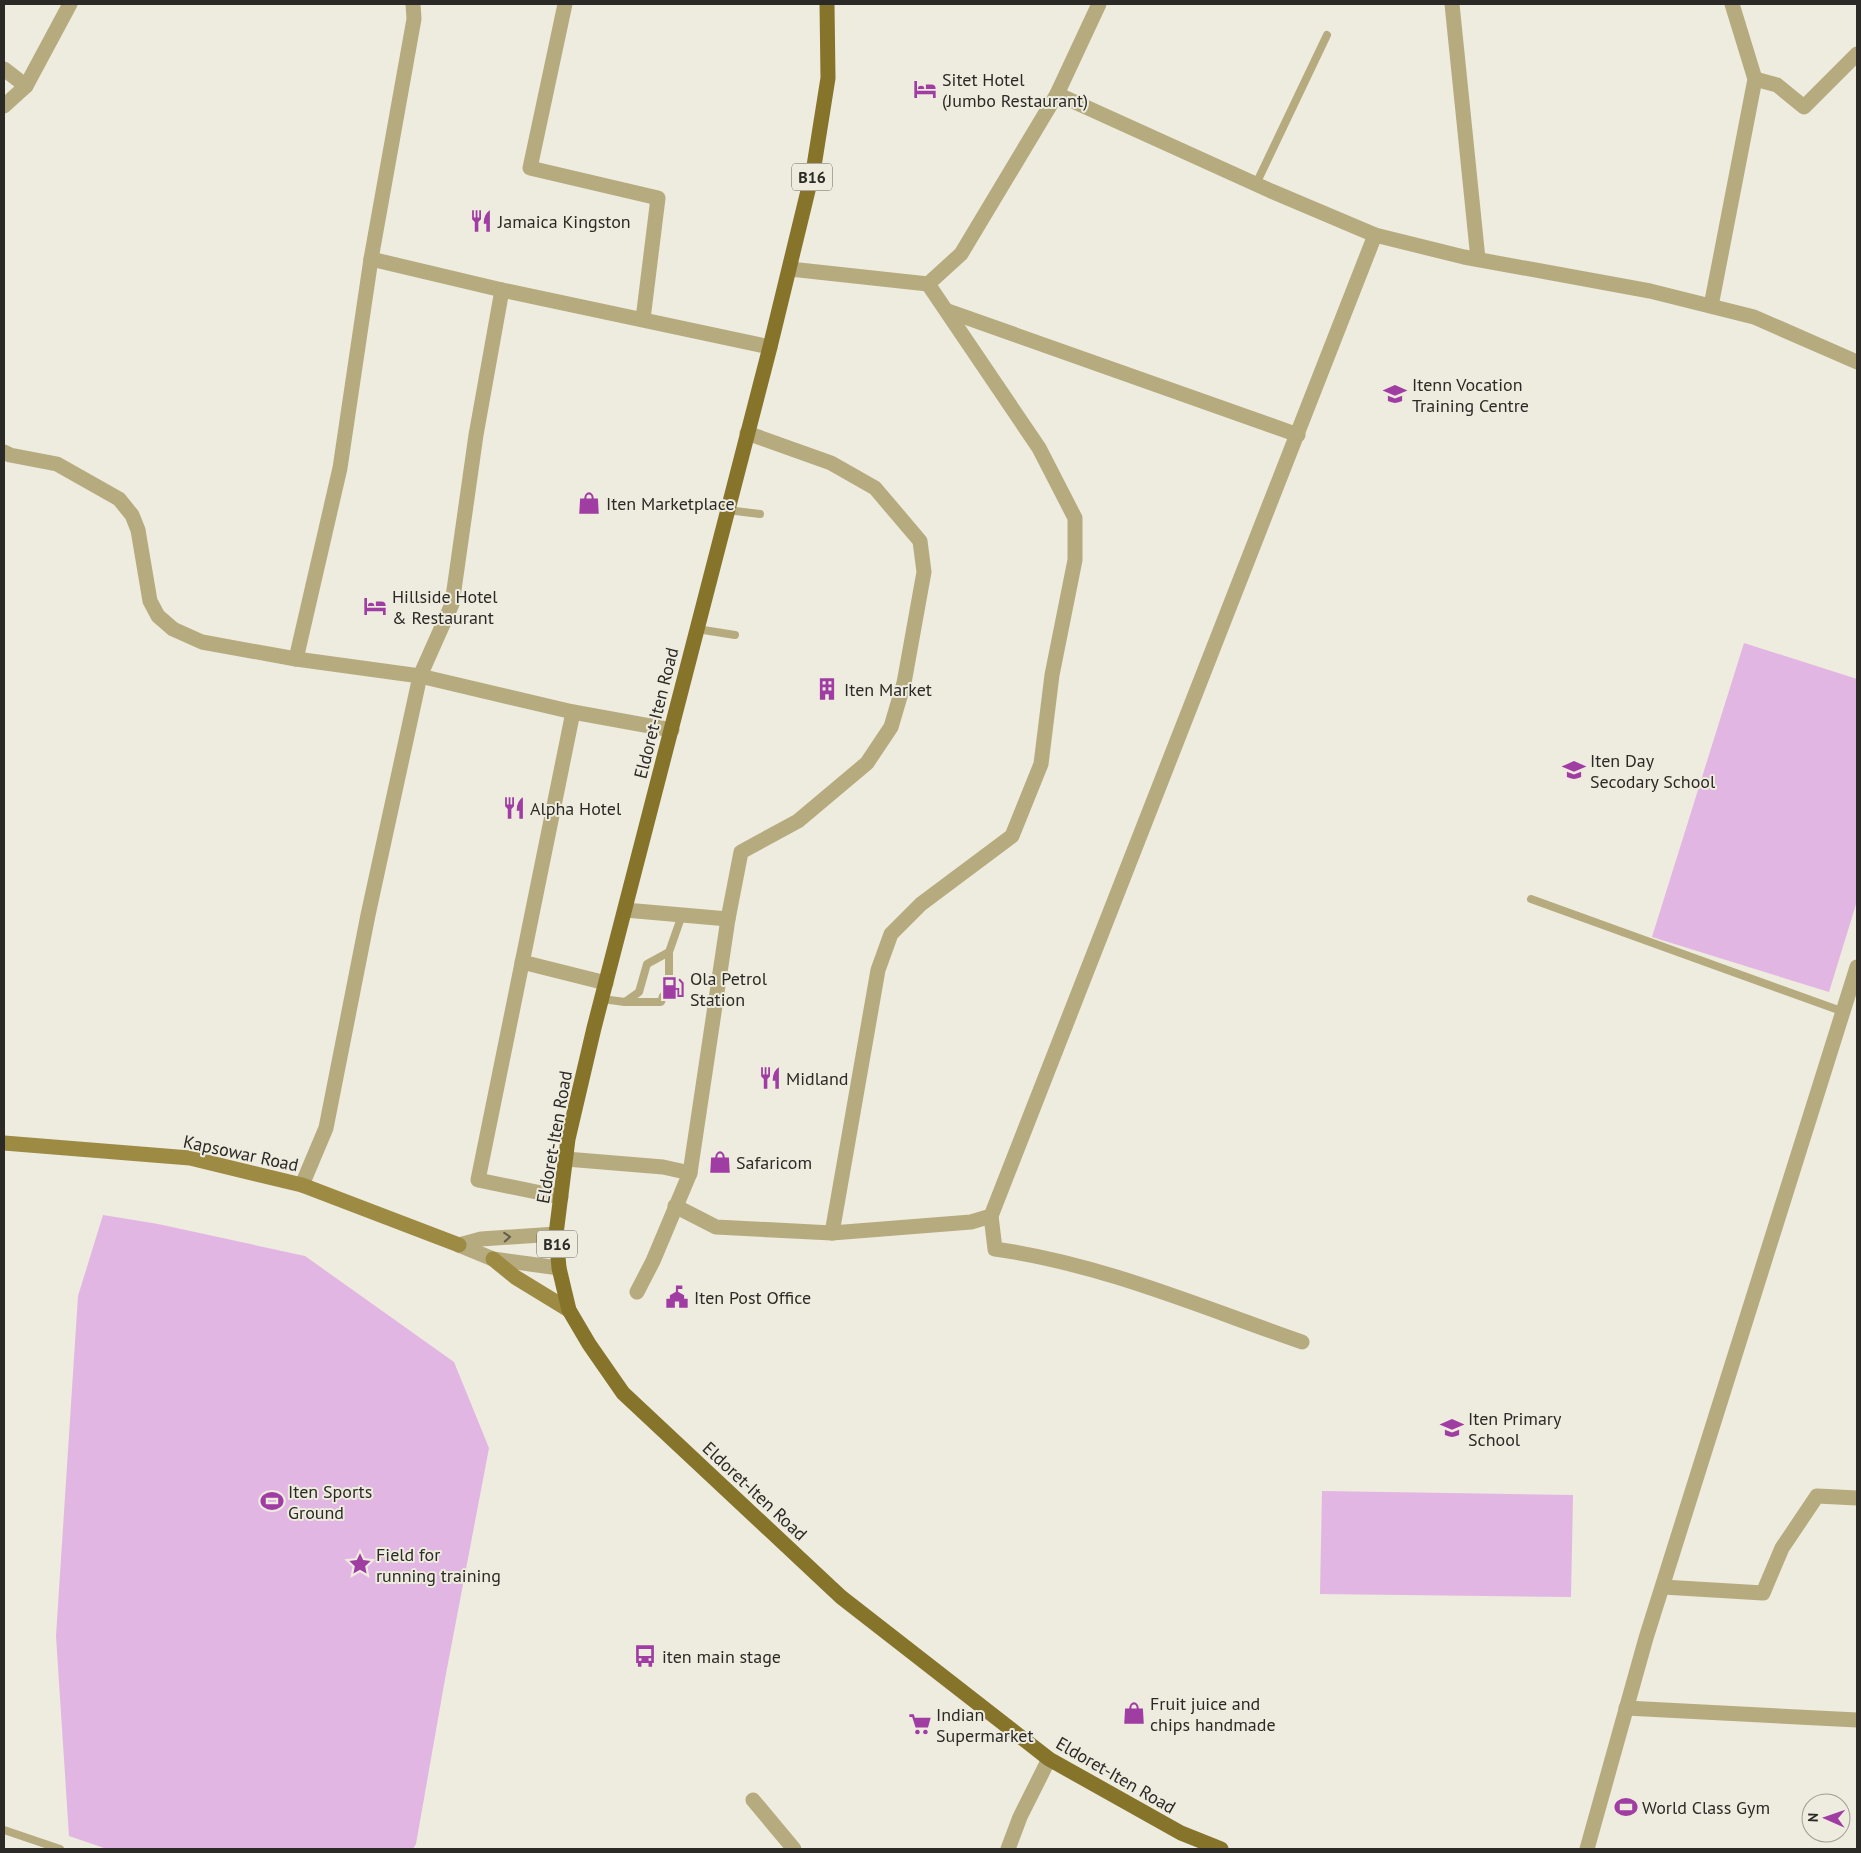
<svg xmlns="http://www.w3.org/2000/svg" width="1861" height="1853" font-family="'PT Sans',sans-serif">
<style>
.green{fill:#e2b6e2}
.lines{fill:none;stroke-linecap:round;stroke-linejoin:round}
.service{stroke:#b6ab7e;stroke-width:8}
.minor{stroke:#b6ab7e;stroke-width:15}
.tertiary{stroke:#b6ab7e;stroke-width:15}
.secondary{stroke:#9d8a43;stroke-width:15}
.primary{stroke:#86742b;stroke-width:15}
.oneway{stroke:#635e49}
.labels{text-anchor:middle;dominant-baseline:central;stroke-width:4;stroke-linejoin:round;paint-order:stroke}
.shield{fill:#eeebdf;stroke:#66645e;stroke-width:1}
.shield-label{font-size:16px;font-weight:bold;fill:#2b2a26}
.poi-label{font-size:18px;fill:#2b2a26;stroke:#eeebdf;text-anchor:start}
.street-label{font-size:18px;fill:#2b2a26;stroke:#eeebdf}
</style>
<rect width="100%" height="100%" fill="#eeebdf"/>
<!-- green -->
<g class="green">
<polygon points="1744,643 1857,679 1857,901 1829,992 1652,937"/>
<polygon points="103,1215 158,1224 305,1256 454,1362 489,1448 445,1679 416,1844 413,1849 107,1849 69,1836 56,1636 78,1296"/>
<polygon points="1322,1491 1573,1495 1571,1597 1320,1594"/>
</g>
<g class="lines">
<!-- service -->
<g class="service">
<polyline points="1256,184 1327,35"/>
<polyline points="727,510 760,514"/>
<polyline points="697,629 735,635"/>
<polyline points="1531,899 1844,1012"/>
<polyline points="669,974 669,952"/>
<polyline points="602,999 625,1002 639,992 647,964 669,952 682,915"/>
<polyline points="625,1002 661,1002 663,996"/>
<polyline points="4,1830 60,1849"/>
</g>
<!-- minor -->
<g class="minor">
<polyline points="565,4 530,168 658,198 643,319"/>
<polyline points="1452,4 1478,259"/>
<polyline points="4,69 26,86"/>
<polyline points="1755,79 1777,85 1804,107 1857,54"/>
<polyline points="1057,94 1099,4"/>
<polyline points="4,106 26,86 70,4"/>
<polyline points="371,259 502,290"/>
<polyline points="790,269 928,284 961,254 1057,94 1271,191 1375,235 1464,257 1650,291 1754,317 1857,362"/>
<polyline points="1711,306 1755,79 1732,4"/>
<polyline points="948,311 1298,435"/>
<polyline points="4,452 10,455 57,464 119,499 132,515 138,530 150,601 158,616 173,629 202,642 296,659 420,676 573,712 672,730"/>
<polyline points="296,659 340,468 371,259 414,19 413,4"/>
<polyline points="625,910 728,919"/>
<polyline points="522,962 606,983"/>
<polyline points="566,1159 663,1167 690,1173"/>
<polyline points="302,1185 326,1128 368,915 420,676 452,604 476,435 502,290 770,347"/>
<polyline points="561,1197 478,1180 573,712"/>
<polyline points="675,1206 716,1227 832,1233 971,1222 991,1216 1375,235"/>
<path d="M 991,1216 L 995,1249 C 1102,1264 1201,1307 1302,1342"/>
<polyline points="832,1233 878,970 891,934 921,904 1012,836 1041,764 1052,675 1075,560 1075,518 1039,448 928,284"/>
<polyline points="637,1292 653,1261 690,1173 728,919 741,852 798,821 867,763 891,727 904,683 924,572 920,541 875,488 831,463 747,433"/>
<polyline points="1663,1587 1763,1593 1782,1548 1817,1496 1857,1498"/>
<polyline points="1626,1708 1857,1720"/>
<polyline points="753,1800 794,1849"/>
<polyline points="1587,1849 1646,1638 1857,967"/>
</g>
<!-- tertiary -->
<g class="tertiary">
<polyline points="459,1245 493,1259 559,1268"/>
<polyline points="459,1245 481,1239 556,1234"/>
<polyline points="1008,1849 1020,1817 1049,1759"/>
</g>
<!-- secondary -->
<g class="secondary">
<polyline points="4,1143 190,1158 302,1185 459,1245"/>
<polyline points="493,1259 515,1277 569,1310"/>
</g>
<!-- primary -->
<polyline class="primary" points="827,4 828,78 814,166 770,347 594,1028 568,1139 556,1234 559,1268 569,1310 589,1344 623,1393 841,1597 1049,1759 1181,1833 1221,1849"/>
</g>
<!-- one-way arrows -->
<defs><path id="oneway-chevron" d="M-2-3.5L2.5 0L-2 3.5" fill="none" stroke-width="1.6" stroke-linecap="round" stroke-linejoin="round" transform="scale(1.25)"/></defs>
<use class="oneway" href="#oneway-chevron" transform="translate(507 1237) rotate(-4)"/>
<!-- icons -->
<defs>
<symbol id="hotel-bare" viewBox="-9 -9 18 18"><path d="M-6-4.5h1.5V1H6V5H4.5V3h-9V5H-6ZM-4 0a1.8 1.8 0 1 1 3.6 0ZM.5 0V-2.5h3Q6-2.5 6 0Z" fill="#a03da3" stroke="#eeebdf" stroke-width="2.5" paint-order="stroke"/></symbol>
<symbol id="restaurant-bare" viewBox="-9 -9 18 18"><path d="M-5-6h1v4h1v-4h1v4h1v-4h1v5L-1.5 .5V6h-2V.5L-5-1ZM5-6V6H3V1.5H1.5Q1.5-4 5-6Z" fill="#a03da3" stroke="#eeebdf" stroke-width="2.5" paint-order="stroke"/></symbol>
<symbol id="school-bare" viewBox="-9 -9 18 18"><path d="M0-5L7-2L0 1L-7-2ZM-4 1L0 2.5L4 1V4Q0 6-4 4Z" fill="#a03da3" stroke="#eeebdf" stroke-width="2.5" paint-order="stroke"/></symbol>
<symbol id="shop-bare" viewBox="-9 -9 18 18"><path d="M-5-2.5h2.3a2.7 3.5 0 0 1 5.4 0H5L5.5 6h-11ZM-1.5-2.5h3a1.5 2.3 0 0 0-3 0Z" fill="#a03da3" stroke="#eeebdf" stroke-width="2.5" paint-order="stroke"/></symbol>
<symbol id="building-bare" viewBox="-9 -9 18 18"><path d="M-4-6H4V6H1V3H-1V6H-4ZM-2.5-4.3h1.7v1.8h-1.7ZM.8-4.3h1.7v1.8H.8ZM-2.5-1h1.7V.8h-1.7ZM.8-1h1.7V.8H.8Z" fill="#a03da3" stroke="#eeebdf" stroke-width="2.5" paint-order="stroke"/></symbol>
<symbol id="fuel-bare" viewBox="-9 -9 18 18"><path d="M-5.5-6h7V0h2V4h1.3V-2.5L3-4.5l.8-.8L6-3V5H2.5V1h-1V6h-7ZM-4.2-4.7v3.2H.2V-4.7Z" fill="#a03da3" stroke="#eeebdf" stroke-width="2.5" paint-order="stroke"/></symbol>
<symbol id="civic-bare" viewBox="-9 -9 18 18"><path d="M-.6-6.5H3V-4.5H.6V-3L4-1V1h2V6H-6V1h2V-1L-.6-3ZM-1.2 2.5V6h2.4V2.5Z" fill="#a03da3" stroke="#eeebdf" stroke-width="2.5" paint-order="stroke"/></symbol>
<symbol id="stadium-bare" viewBox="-9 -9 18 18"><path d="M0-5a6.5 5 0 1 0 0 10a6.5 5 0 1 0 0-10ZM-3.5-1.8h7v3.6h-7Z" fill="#a03da3" stroke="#eeebdf" stroke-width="2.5" paint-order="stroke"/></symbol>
<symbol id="sight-bare" viewBox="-9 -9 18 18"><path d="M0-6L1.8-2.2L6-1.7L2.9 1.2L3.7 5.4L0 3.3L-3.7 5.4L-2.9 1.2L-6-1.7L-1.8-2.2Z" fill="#a03da3" stroke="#eeebdf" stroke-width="2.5" paint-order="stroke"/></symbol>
<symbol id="bus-bare" viewBox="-9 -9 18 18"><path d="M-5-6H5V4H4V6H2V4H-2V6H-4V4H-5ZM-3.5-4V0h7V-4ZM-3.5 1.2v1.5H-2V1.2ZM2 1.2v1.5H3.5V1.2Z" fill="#a03da3" stroke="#eeebdf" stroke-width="2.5" paint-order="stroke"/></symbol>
<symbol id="supermarket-bare" viewBox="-9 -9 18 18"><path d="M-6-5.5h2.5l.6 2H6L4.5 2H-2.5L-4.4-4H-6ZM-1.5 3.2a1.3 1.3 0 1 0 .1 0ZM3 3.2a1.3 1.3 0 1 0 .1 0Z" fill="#a03da3" stroke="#eeebdf" stroke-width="2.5" paint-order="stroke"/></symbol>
</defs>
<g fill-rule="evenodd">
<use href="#hotel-bare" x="909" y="73" width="32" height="32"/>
<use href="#restaurant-bare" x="465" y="205" width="32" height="32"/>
<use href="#school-bare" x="1379" y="378" width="32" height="32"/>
<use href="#shop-bare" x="573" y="487" width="32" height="32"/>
<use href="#hotel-bare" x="359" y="590" width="32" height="32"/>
<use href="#building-bare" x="811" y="673" width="32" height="32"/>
<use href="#school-bare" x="1558" y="754" width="32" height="32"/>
<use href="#restaurant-bare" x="498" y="792" width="32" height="32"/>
<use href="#fuel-bare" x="657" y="972" width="32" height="32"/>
<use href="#restaurant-bare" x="754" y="1062" width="32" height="32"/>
<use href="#shop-bare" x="704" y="1146" width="32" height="32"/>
<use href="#civic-bare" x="661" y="1281" width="32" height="32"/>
<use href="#school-bare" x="1436" y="1412" width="32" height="32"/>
<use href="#stadium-bare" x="256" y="1485" width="32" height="32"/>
<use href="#sight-bare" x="344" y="1548" width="32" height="32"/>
<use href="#bus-bare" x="629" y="1640" width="32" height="32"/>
<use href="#shop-bare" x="1118" y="1697" width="32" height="32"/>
<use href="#supermarket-bare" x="904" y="1708" width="32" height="32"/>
<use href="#stadium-bare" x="1610" y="1791" width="32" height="32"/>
</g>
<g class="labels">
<!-- shield labels -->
<g class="shield">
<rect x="792" y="163.5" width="40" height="27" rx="4"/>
<rect x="537" y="1230.5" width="40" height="27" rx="4"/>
</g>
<g class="shield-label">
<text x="812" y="177">B16</text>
<text x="557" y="1244">B16</text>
</g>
<!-- poi labels -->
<g class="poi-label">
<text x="942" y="79">Sitet Hotel<tspan x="942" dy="21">(Jumbo Restaurant)</tspan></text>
<text x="498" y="221">Jamaica Kingston</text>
<text x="1412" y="384">Itenn Vocation<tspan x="1412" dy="21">Training Centre</tspan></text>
<text x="606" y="503">Iten Marketplace</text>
<text x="392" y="596">Hillside Hotel<tspan x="392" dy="21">&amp; Restaurant</tspan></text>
<text x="844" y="689">Iten Market</text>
<text x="1590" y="760">Iten Day<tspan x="1590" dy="21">Secodary School</tspan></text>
<text x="530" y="808">Alpha Hotel</text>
<text x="690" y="978">Ola Petrol<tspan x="690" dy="21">Station</tspan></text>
<text x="786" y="1078">Midland</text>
<text x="736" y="1162">Safaricom</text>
<text x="694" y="1297">Iten Post Office</text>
<text x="1468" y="1418">Iten Primary<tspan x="1468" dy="21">School</tspan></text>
<text x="288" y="1491">Iten Sports<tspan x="288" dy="21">Ground</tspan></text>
<text x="376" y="1554">Field for<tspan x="376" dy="21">running training</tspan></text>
<text x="662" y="1656">iten main stage</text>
<text x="1150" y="1703">Fruit juice and<tspan x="1150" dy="21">chips handmade</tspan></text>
<text x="936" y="1714">Indian<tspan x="936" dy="21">Supermarket</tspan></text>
<text x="1642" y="1807">World Class Gym</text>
</g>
<!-- street labels -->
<g class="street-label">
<text transform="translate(656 713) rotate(-76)">Eldoret-Iten Road</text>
<text transform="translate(554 1137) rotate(-80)">Eldoret-Iten Road</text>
<text transform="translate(241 1153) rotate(12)">Kapsowar Road</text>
<text transform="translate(755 1491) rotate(43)">Eldoret-Iten Road</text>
<text transform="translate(1116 1775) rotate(30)">Eldoret-Iten Road</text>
</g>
</g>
<!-- border -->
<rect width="1861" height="1853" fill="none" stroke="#2b2a26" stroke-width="10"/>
<!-- north arrow -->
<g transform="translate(1826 1818) rotate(272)"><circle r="24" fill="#eeebdf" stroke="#a09e95"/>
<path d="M0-4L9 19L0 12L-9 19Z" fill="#a03da3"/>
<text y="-8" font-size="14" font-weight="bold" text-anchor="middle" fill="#2b2a26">N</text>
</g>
</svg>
